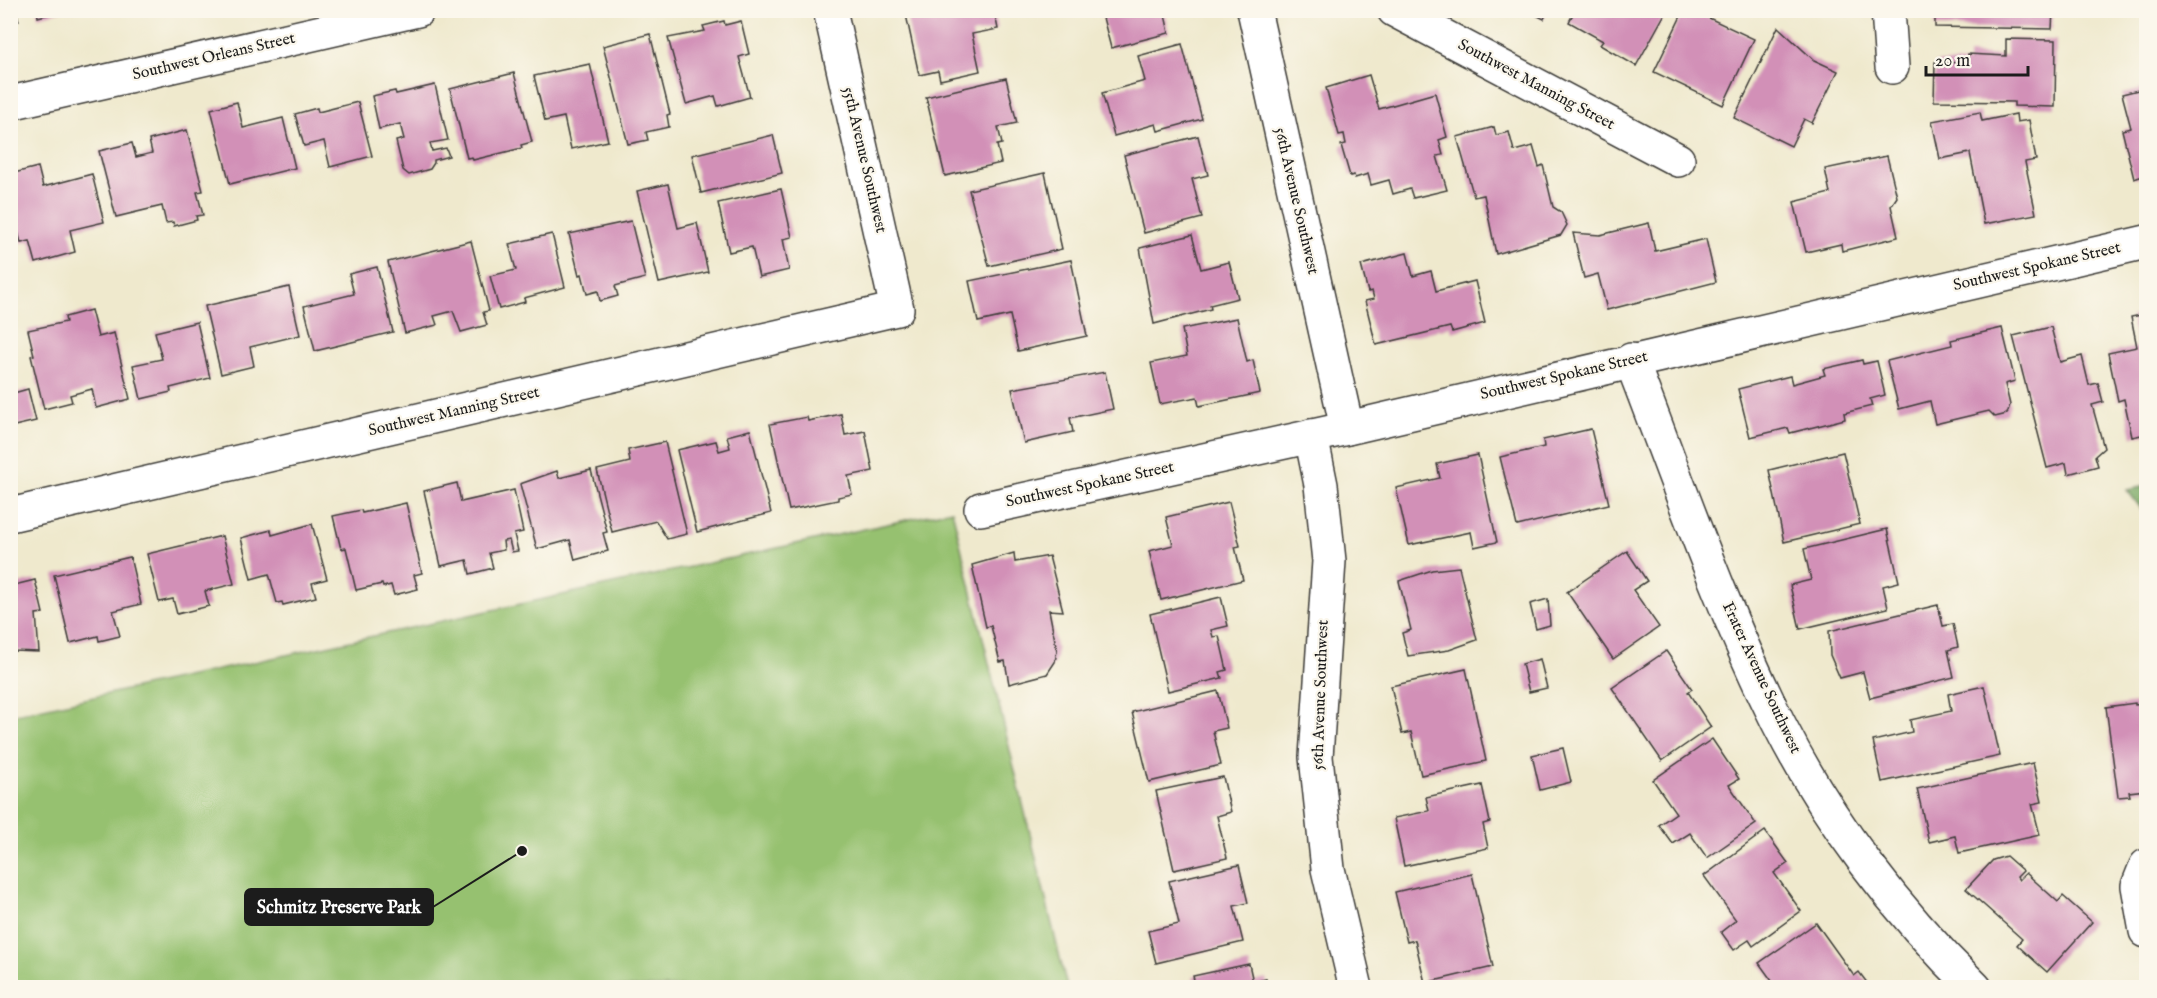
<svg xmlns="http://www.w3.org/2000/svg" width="2157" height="998" font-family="'IM FELL English',serif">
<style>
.green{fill:#96c16f;stroke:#596e46;stroke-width:1.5}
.forest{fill:#78a762;stroke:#4a623f;stroke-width:1.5}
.building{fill:#d290b7}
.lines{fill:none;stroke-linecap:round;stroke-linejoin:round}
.minor-casing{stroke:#3c3b37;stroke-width:36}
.minor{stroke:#fff;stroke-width:33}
.labels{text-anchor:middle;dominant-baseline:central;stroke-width:4.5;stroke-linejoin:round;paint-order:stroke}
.street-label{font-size:16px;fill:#1c1c1c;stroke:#fbf7ec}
.leader{fill:none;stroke:#1c1c1c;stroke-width:2}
.callout-dot{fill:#1c1c1c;stroke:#fbf7ec;stroke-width:2}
.callout{fill:#1c1c1c;stroke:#1c1c1c;stroke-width:2}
.callout-label{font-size:18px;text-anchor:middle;font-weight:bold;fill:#fff}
</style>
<rect width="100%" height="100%" fill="#fbf7ec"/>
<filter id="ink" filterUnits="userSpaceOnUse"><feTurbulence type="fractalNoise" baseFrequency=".0167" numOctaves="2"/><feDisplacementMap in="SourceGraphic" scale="12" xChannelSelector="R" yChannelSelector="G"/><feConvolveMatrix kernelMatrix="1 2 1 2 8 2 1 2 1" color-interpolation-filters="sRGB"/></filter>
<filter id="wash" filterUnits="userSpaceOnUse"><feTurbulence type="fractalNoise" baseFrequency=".008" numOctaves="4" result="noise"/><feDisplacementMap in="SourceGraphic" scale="24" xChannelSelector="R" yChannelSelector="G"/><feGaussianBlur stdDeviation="1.35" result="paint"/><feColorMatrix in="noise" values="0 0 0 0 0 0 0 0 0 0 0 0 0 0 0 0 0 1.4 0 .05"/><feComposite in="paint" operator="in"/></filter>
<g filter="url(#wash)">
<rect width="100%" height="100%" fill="#efe9cd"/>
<!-- green -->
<polygon class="green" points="952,510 1067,987 11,987 11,715"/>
<!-- forest -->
<polygon class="forest" points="2146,486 2146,515 2127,490"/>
<g id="blocks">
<!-- building -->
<g class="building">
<polygon points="10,10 16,10 19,21 10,23"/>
<polygon points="37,10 61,10 61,11 38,17"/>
<polygon points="905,10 994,10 998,29 972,34 980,71 940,80 938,71 919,75"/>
<polygon points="1101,10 1164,10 1169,33 1111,48"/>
<polygon points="1526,10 1548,10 1544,19"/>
<polygon points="1575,10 1667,10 1636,66 1600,45 1603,41 1569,22"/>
<polygon points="1684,10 1692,10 1754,39 1723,105 1654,72"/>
<polygon points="1935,10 2053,10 2052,29 1935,27"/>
<polygon points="724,21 725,25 741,21 749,54 739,57 750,97 718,106 715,96 686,104 668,38 705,31 703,26"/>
<polygon points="1778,27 1814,60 1838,71 1812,123 1804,119 1791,146 1734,118"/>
<polygon points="650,34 670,114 667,115 669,127 646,132 648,140 628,144 603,46"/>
<polygon points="2006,39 2056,40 2055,107 2014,106 2014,102 1934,101 1935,62 1968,63 1968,54 2006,56"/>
<polygon points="1182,44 1202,119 1158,131 1156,124 1114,136 1102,93 1145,81 1138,56"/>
<polygon points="590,64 608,141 571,149 564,117 545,121 534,76"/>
<polygon points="514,73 532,142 521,145 522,148 473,160 472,157 467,158 450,89"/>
<polygon points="1369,75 1379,109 1435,93 1447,137 1439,140 1443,155 1437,156 1447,190 1413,198 1410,189 1393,194 1389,180 1371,185 1368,174 1355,178 1354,175 1350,176 1341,145 1346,144 1344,134 1339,135 1326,88"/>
<polygon points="1006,78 1017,123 998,127 1002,144 997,145 1001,163 945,176 926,97"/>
<polygon points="435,85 448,140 430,143 432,151 446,148 449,156 434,160 434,163 430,169 409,175 403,170 396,141 404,139 400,124 379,129 372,96 395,91 396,94"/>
<polygon points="2146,88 2146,175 2134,179 2122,130 2131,128 2122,94"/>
<polygon points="237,102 243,128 283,118 295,168 230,184 211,109"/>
<polygon points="358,102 372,156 330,167 324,141 304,146 295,114 317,108 318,112"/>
<polygon points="1980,112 1982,121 2016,114 2017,122 2029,120 2036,160 2025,162 2036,214 1984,224 1970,153 1940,159 1932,121"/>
<polygon points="1494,127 1496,135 1509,132 1514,151 1533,146 1539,167 1543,165 1553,207 1561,212 1567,225 1561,235 1496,254 1484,195 1474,197 1457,137"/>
<polygon points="187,130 203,191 197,192 203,215 196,216 197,220 174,226 173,222 166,223 162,206 116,217 99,151 132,143 136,157 152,153 149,140"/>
<polygon points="773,135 782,173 701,193 692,155"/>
<polygon points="1198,136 1208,175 1192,179 1202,218 1144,233 1124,155"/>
<polygon points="1887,156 1897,197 1891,206 1898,237 1842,251 1841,244 1806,252 1794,202 1830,193 1825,169"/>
<polygon points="38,167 43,187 92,174 104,222 70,230 75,252 36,263 30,241 21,243 10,201 10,174"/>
<polygon points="1045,173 1062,249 989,266 969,190"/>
<polygon points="668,184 678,228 697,223 708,272 659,283 637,191"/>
<polygon points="781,189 792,237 783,239 789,270 759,277 752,247 729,252 718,203"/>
<polygon points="631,221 645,278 615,286 618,296 600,301 598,291 587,294 582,274 579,275 569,234"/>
<polygon points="1649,223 1655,251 1706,239 1716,282 1607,310 1598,274 1584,278 1573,233 1600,235"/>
<polygon points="552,234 565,287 524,298 525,302 499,309 490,276 516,270 509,244"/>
<polygon points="1192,235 1201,269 1229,262 1238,298 1210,305 1211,309 1154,324 1140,248"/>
<polygon points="471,241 489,311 483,312 487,325 461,332 453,311 434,316 437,325 405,333 388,262"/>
<polygon points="1407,253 1413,276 1431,271 1436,291 1475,281 1485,323 1452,332 1450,327 1376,345 1365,301 1374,299 1372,291 1368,292 1361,265"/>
<polygon points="1071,260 1087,336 1018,351 1010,315 978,322 969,281"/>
<polygon points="377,267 393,332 315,351 304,306 354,294 349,274"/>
<polygon points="289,287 300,335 250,347 254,366 221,374 205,306"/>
<polygon points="91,310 98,337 114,333 130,399 96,408 92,389 70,395 72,402 44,409 31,356 34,355 28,330 66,322 65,317"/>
<polygon points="2146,314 2146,434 2132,437 2124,399 2118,401 2108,353 2137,347 2131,317"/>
<polygon points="1237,318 1247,362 1253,360 1260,393 1199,406 1197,397 1160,404 1151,363 1187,356 1182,329"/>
<polygon points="197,322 210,378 170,388 171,392 141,399 133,365 162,359 155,332"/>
<polygon points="2051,327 2060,362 2082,356 2089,385 2098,383 2103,402 2092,405 2104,448 2095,456 2098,466 2068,474 2066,463 2047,468 2013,336"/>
<polygon points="2002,328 2015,381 2005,384 2010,405 2007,414 1995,417 1989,411 1935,424 1930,401 1899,409 1887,361 1952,345 1951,340"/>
<polygon points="1862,360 1863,364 1877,361 1885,395 1870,399 1872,406 1844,413 1845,419 1790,433 1788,428 1750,437 1738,389 1790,376 1792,384 1825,375 1823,369"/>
<polygon points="1105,372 1113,409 1070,418 1073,432 1024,443 1012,389"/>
<polygon points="28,389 36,421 10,427 10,394"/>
<polygon points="841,414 845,435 865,431 873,471 848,476 852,494 838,497 838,500 789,510 770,424 807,417 808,421"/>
<polygon points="1591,429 1609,504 1517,526 1500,457 1544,447 1543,440"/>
<polygon points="750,430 771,513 697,532 677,450 716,441 719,451 730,448 727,436"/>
<polygon points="665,442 687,534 667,539 656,521 612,532 597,470 630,462 628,450"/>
<polygon points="1843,452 1860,524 1784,542 1769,470"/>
<polygon points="1478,455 1497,542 1474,547 1471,532 1409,545 1396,488 1440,478 1437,464"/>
<polygon points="591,470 607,532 603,533 608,551 575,560 570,540 537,549 520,484 557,471 559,478"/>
<polygon points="457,483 461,502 514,490 523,532 514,534 518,551 512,552 509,540 503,541 504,550 489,553 493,568 470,574 467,560 441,566 424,491"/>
<polygon points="1229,502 1240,546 1235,547 1243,580 1161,600 1149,551 1173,545 1166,517"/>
<polygon points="406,503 422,573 414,575 418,589 394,595 391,585 383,587 382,584 356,590 346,548 341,549 333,516 361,510 362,513"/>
<polygon points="312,524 327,579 312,583 316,597 283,605 282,602 277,603 269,574 251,579 241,538 271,530 272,535"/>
<polygon points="1887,529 1899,582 1883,586 1888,608 1800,629 1790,585 1811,580 1804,549"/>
<polygon points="222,536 234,584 205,591 209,606 177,614 173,599 159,602 147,554"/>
<polygon points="1627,551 1647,581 1633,590 1659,627 1613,659 1567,592"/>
<polygon points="1014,553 1015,562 1049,556 1063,611 1049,610 1057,651 1055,662 1047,674 1009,684 1005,661 1000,662 991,626 986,627 972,565"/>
<polygon points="130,557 141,604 113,611 120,636 99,641 98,636 70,643 54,575"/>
<polygon points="1459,567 1477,640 1449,650 1408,656 1402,633 1411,630 1399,581 1432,570"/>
<polygon points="35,580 43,613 36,614 39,652 14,651 10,647 10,586"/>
<polygon points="1221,597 1228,626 1211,630 1213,637 1219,636 1227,670 1220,672 1222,678 1168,691 1150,614"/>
<polygon points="1548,599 1550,625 1536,629 1530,604"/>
<polygon points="1938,605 1943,626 1953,624 1958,647 1948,650 1954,677 1870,698 1863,672 1840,678 1830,655 1829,631"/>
<polygon points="1666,651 1692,689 1688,692 1711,727 1662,761 1612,688"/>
<polygon points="1540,659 1547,688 1529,692 1522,664"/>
<polygon points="1466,669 1486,761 1421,775 1411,732 1402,734 1391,686"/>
<polygon points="1984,686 2000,756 1882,782 1873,741 1912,732 1910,720 1951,711 1948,694"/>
<polygon points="1218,691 1227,728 1213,731 1221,765 1149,782 1132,712"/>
<polygon points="2135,703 2135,705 2146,704 2146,790 2129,792 2130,796 2118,797 2106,707"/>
<polygon points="1712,739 1739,779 1729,785 1756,824 1707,858 1690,833 1673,844 1659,825 1676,813 1653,780"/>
<polygon points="1563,748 1571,782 1540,790 1532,755"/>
<polygon points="2033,763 2042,802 2032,804 2040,835 1959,853 1955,836 1929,842 1917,789"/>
<polygon points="1223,777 1231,812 1217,816 1227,858 1174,870 1156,791"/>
<polygon points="1482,785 1490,822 1483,824 1488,848 1404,866 1394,818 1429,811 1426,797"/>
<polygon points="1765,831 1788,863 1774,873 1801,911 1753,946 1749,940 1734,950 1721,932 1736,920 1704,876"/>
<polygon points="2006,856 2023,871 2017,877 2019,880 2026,873 2058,902 2063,896 2092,922 2047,972 2017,945 2022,939 1966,889 1993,860"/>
<polygon points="1239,865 1248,903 1234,906 1243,942 1156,963 1148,931 1179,924 1169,881"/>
<polygon points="1472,874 1493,967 1425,983 1415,940 1407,942 1395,892"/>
<polygon points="1816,923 1854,976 1859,972 1871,988 1777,988 1759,963"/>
<polygon points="1249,964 1253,982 1266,979 1268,988 1196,988 1193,976"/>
</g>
</g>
</g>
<g filter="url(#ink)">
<use href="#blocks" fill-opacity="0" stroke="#3c3b37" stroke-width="1.5"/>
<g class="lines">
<defs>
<g id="minor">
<polyline points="1254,10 1347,428"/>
<polyline points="1394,10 1678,160"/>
<polyline points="1888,10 1892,67"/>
<polyline points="10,103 418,10"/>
<path d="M 1631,360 C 1678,481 1720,606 1778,722 C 1827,820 1897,912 1975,988"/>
<polyline points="1311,436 1321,485 1329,561 1316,757 1328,869 1356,988"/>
<polyline points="981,509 1335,431 2146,242"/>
<polyline points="10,515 897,309 830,10"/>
<polyline points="2146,866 2138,886 2146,931"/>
</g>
</defs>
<!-- minor casing -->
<use href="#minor" class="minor-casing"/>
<!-- minor -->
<use href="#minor" class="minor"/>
</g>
</g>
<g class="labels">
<!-- street labels -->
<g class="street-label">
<text transform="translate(214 57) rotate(-13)">Southwest Orleans Street</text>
<text transform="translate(1536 85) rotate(28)">Southwest Manning Street</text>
<text transform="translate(864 160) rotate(77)">55th Avenue Southwest</text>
<text transform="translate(1296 201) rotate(77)">56th Avenue Southwest</text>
<text transform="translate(2037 267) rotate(-13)">Southwest Spokane Street</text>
<text transform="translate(1564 376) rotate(-13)">Southwest Spokane Street</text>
<text transform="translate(454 412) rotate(-13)">Southwest Manning Street</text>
<text transform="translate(1090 485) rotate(-12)">Southwest Spokane Street</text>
<text transform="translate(1761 678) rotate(65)">Frater Avenue Southwest</text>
<text transform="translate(1321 695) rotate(-88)">56th Avenue Southwest</text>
</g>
</g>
<!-- callouts -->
<path class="leader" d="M522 851L433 907"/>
<circle class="callout-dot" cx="522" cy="851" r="6"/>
<rect class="callout" x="245" y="889" width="188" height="36" rx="6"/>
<g class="callout-label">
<text x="339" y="913">Schmitz Preserve Park</text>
</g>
<!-- margin -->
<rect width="2157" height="998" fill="none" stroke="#fbf7ec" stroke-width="36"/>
<!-- scale -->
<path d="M1926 66v9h102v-9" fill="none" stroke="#1c1c1c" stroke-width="3"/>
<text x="1935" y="66" font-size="18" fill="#1c1c1c" stroke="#fbf7ec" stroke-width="4.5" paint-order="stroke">20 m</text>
</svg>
